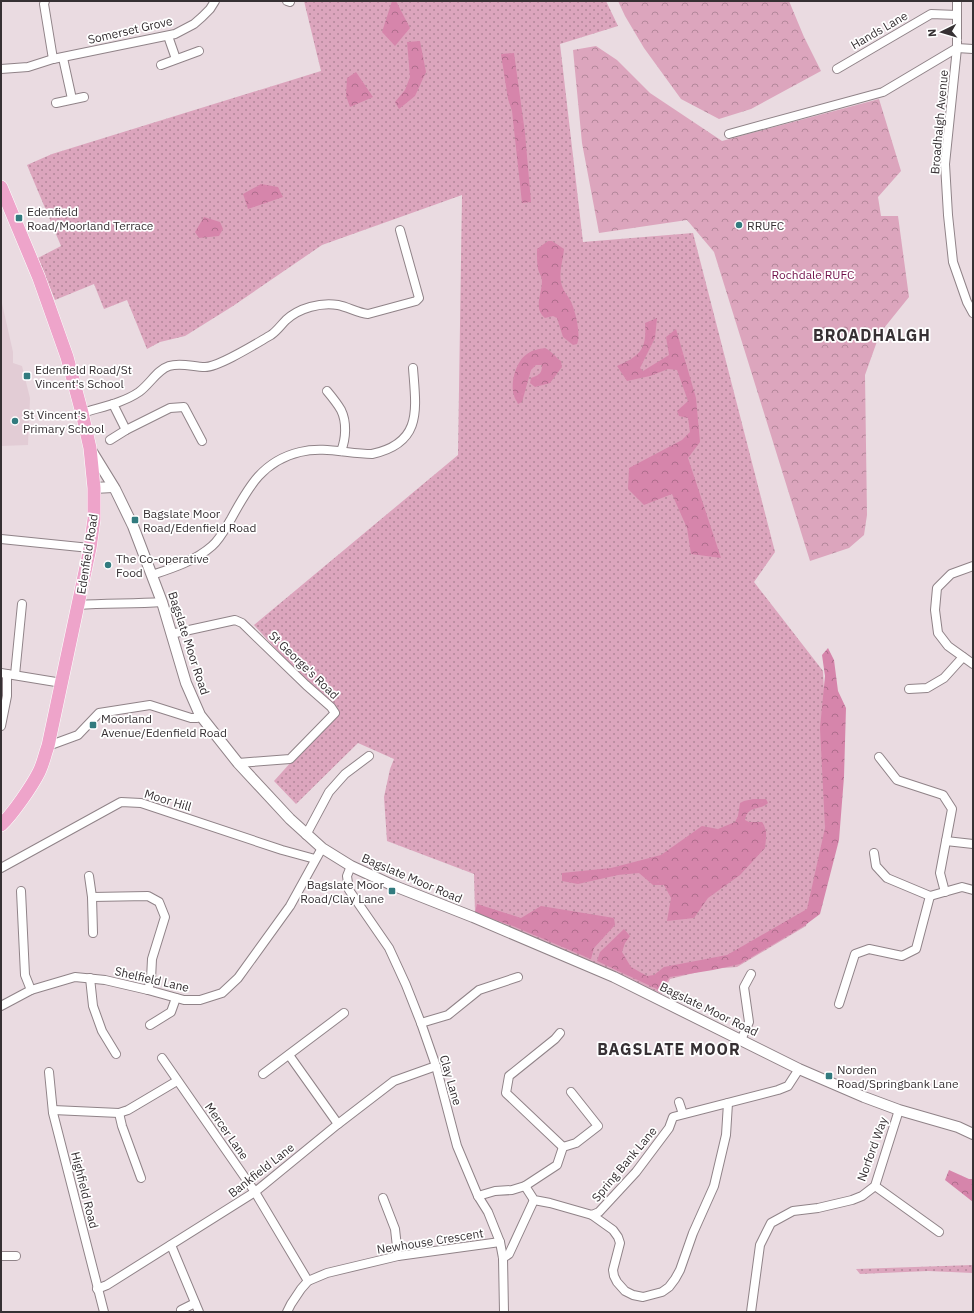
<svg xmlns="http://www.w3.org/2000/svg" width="974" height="1313" font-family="'IBM Plex Sans',sans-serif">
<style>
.built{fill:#e2ccd5}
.grass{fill:url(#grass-dots)}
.forest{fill:url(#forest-crowns)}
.park{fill:url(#park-crowns)}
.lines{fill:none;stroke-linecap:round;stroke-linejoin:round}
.minor-casing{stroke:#908388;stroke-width:10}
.tertiary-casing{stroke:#908388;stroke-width:12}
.primary-casing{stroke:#fff;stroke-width:14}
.minor{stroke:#fff;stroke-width:8}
.tertiary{stroke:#fff;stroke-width:10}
.primary{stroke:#eea4ca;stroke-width:13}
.poi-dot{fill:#327b7f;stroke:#fff;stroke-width:1.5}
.labels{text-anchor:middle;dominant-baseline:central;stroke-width:3.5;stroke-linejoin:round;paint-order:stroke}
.street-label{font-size:12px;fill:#363033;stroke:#fff}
.poi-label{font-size:12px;fill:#363033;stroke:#fff;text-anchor:start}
.park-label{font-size:12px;fill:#72124a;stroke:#fff}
.district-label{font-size:16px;font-weight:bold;letter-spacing:1px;fill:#363033;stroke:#fff}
</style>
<defs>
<pattern id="grass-dots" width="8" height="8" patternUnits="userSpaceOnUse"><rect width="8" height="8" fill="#dca5bd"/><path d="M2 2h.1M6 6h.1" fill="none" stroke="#b3879a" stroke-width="1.8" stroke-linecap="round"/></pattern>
<pattern id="forest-crowns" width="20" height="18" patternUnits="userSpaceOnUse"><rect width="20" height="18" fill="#d685ab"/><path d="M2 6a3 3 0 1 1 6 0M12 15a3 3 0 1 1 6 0" fill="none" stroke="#ae6d8c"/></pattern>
<pattern id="park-crowns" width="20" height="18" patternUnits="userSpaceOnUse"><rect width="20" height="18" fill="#dca5bd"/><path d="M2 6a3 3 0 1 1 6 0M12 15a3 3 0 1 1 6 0" fill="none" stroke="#b3879a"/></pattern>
</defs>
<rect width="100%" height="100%" fill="#eadbe1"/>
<!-- built -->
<polygon class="built" points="1,299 13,352 13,363 22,366 30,398 28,445 1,446"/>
<!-- grass -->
<g class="grass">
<polygon points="304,1 606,1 618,26 560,44 583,242 693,233 775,552 754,582 823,671 831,824 806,926 737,967 710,969 670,979 662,994 475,913 474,874 387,841 384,797 390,769 394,759 358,743 296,804 274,781 337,711 306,682 254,625 458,455 462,195 322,245 233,306 185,336 160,342 147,349 127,300 104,309 94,284 55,300 38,258 61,246 27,165 52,154 321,71"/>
<polygon points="973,1265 973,1273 928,1271 860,1274 856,1269"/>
</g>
<!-- forest -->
<g class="forest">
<polygon points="392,1 396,1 410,28 395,46 382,32"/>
<polygon points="420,41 426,72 415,96 399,109 395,102 405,90 410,77 407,42"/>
<polygon points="514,53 525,133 531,202 522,203 512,111 508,99 501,54"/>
<polygon points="356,72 373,97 350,107 346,96 347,78"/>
<polygon points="261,184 278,187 283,197 248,209 243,194"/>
<polygon points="204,217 220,222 223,229 219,236 199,238 195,232"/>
<path d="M 548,241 L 552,241 L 564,249 C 563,260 559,271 561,282 C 563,293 570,297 572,304 C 576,314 581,335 577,344 L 573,345 L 563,337 L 557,318 L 553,316 L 545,318 C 533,308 542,294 542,281 C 542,277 539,273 538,269 C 537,263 537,256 537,249 Z"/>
<path d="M 657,318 L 655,338 L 640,368 L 643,371 L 669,355 L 666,337 L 676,329 L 696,398 L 700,442 L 688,458 L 721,558 L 691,554 L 687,528 L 672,494 L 644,505 L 628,489 L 629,468 L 682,440 L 690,432 L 688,418 L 679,416 L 677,411 L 688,401 L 677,370 L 668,369 L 650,376 L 627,381 L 617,366 C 641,356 647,348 645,323 Z"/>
<path d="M 545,348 C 552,351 555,357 561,361 L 562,367 L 550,383 L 535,387 L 530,383 L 531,378 C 539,375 542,374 542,365 L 536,365 L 531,370 L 522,402 L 518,404 C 517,401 514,398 514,395 C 510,383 516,361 527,354 C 532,350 539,349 545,348 Z"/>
<polygon points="828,648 834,660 838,691 846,708 844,777 839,840 820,914 804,926 740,964 713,970 670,977 659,990 597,961 600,952 624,929 630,936 625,943 622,952 631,967 647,976 654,975 664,967 727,955 807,909 825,828 820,728 825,676 822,655"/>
<path d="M 753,799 L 766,799 L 768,803 C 760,811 748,805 745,820 L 749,822 L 762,822 C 768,830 766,839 765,848 L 740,875 L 708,898 L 694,918 L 667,921 L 671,898 L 664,885 L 653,885 L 639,873 L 618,875 L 578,884 L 562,881 L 562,873 L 611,868 L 661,855 L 702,826 L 718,829 L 735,822 L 738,816 L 740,803 L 744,801 Z"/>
<polygon points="477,904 521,918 541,906 614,918 615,925 594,948 591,959 513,926 475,913"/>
<polygon points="949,1170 969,1179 973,1179 973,1202 945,1180"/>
</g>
<!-- park -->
<g class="park">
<polygon points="618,1 789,1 804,37 821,71 751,109 719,119 681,99 644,48 625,16"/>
<polygon points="596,46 617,60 650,93 722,141 879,99 901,171 878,197 881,216 898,216 909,297 880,333 865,375 867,515 864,535 849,548 810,561 714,252 687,220 599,233 582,143 573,50"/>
</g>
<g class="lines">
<defs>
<g id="minor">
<polyline points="45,1 44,4 53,59"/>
<polyline points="287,1 290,2"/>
<polyline points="957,1 957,48 945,164 948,215 953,262 967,302 973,313"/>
<polyline points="168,36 176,59"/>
<polyline points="957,48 973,49"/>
<polyline points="63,58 72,99"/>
<polyline points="161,65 199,51"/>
<polyline points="1,69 28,67 53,59 175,34 194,24 202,17 210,9 215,1"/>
<polyline points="837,69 931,14 957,15"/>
<polyline points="56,103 84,97"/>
<polyline points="729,134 883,92 957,48"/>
<path d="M 327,391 C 332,397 337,403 341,410 C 347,422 346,439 341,451"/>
<polyline points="113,404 126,430"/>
<path d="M 82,413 C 101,407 123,403 139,392 C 150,384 157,370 169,366 C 181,362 193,367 205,367 C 219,367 257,343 271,335 C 277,331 281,325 286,320 C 299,308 321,302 338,305 C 348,307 358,313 368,314 L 416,301 L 419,298 L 400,230"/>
<polyline points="110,440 126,430 170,408 184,407 202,441"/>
<polyline points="1,539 90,548"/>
<polyline points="973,566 951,574 937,588 935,610 938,633 948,646 973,664"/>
<path d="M 152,575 C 173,568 195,561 212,546 C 220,539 225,529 231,519 C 248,488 262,461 300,452 C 324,446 348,454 372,454 C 423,443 416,409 413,368"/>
<path d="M 78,605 C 107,603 134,604 162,602"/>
<polyline points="171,634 235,620 242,623 306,685 331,707 335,713 290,759 238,763"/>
<polyline points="1,673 62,683"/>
<polyline points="15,675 22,604"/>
<polyline points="909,689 927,688 944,678 963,657"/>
<polyline points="1,726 7,696 7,674"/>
<polyline points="48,746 78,735 99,713 150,705 191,718 197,718 200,715"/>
<polyline points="879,757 897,780 943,795 952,809 940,873 945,892"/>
<polyline points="306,835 329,792 345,774 369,756"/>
<polyline points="946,841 973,844"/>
<polyline points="874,853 876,866 887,878 930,896"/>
<polyline points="351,866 347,876 349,890 389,948 406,985 421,1023 436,1066 457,1146 478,1196 488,1212 500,1242 503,1258 504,1312"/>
<polyline points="1,868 121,802 141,803 282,850 315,859"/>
<polyline points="89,876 92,897 93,933"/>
<polyline points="21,891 25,975 31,990"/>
<polyline points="930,896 962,887 973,890"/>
<polyline points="92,897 148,896 159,902 165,917 152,959 151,979 148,990"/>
<polyline points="90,978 93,1006 102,1031 116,1054"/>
<polyline points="839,1004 855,954 869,949 902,956 916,949 930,896"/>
<polyline points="1,1006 31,990 75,977 105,980 148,990 184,1000 200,1000 222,993 238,978 290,906 322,848"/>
<polyline points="421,1023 448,1015 479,990 518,977"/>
<polyline points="150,1025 171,1012 176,998"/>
<polyline points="560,1033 555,1039 509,1076 506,1093 563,1147"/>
<polyline points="741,1040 749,1022 744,987 751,974"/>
<polyline points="289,1055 338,1124"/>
<polyline points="162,1058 255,1192 308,1281"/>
<polyline points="49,1072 53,1113 104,1312"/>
<polyline points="263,1074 344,1013"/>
<polyline points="679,1102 683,1114"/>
<polyline points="53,1110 119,1113 128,1110 177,1081"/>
<polyline points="119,1113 122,1126 141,1178"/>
<polyline points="525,1186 534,1200 550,1203 592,1215 599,1212 636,1172 669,1128 673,1117 778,1090 788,1086 799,1069"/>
<polyline points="875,1186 939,1232"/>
<polyline points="478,1196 495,1191 512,1190 525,1186 557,1165 563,1147 576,1143 598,1126 571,1092"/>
<polyline points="383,1198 395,1229 398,1256"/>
<polyline points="592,1215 613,1230 618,1237 620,1243 613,1270 614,1276 617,1282 625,1291 633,1295 643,1297 662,1292 669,1287 675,1279 680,1270 693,1233 714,1186 726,1135 728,1103"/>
<polyline points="171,1245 199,1312"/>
<polyline points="1,1256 16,1256"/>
<polyline points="503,1258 509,1254 534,1200"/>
<polyline points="97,1289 107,1285 255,1192 338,1124 394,1081 436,1066"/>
<polyline points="181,1310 195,1303"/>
<polyline points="287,1312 291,1304 301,1289 308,1281 327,1273 398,1256 500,1242"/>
<polyline points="751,1312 760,1245 771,1223 793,1211 818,1208 852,1200 862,1196 875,1186 899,1110"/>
</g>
<g id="tertiary">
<polyline points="91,450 115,489 133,526 162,602 186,683 200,715 238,763 290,819 322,848 351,866 392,885 473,917 614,977 799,1069 864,1097 899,1110 958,1127 973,1134"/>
<polyline points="94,488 113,487"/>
</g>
<path id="primary" d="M 1,187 L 39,278 L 67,357 L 82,413 L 90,448 L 94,488 L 94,519 L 90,548 L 48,746 C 45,754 43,764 39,772 C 32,786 12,815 1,825"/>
</defs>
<!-- minor casing -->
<use href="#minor" class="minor-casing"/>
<!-- tertiary casing -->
<use href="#tertiary" class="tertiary-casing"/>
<!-- primary casing -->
<use href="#primary" class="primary-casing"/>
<!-- minor -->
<use href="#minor" class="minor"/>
<!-- tertiary -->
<use href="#tertiary" class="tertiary"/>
<!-- primary -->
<use href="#primary" class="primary"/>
</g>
<!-- markers -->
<g class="poi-dot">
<rect x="15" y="214" width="8" height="8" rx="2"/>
<circle cx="739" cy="225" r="4"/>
<rect x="23" y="372" width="8" height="8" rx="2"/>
<circle cx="15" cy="421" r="4"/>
<rect x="131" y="516" width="8" height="8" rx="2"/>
<circle cx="108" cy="565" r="4"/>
<rect x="89" y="721" width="8" height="8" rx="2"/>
<rect x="388" y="887" width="8" height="8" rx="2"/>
<rect x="825" y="1072" width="8" height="8" rx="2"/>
</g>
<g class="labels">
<!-- street labels -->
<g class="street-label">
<text transform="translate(130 30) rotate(-13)">Somerset Grove</text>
<text transform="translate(879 30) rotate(-30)">Hands Lane</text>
<text transform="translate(939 122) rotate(-85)">Broadhalgh Avenue</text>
<text transform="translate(87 554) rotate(-81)">Edenfield Road</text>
<text transform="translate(189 643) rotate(72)">Bagslate Moor Road</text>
<text transform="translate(304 665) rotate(44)">St George's Road</text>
<text transform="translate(168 800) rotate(17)">Moor Hill</text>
<text transform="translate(412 878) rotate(23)">Bagslate Moor Road</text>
<text transform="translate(152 979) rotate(13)">Shelfield Lane</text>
<text transform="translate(709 1009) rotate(26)">Bagslate Moor Road</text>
<text transform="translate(451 1080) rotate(74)">Clay Lane</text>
<text transform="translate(227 1131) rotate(55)">Mercer Lane</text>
<text transform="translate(872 1149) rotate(-70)">Norford Way</text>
<text transform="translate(624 1164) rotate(-50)">Spring Bank Lane</text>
<text transform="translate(261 1170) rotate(-38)">Bankfield Lane</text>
<text transform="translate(85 1190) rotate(76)">Highfield Road</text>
<text transform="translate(430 1241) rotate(-9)">Newhouse Crescent</text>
</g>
<!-- poi labels -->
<g class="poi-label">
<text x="27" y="211">Edenfield<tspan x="27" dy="14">Road/Moorland Terrace</tspan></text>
<text x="747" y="225">RRUFC</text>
<text x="35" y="369">Edenfield Road/St<tspan x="35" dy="14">Vincent's School</tspan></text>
<text x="23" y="414">St Vincent's<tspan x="23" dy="14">Primary School</tspan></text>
<text x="143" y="513">Bagslate Moor<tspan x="143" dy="14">Road/Edenfield Road</tspan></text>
<text x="116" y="558">The Co-operative<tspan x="116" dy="14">Food</tspan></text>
<text x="101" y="718">Moorland<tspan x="101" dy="14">Avenue/Edenfield Road</tspan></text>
<text x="384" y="884" text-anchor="end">Bagslate Moor<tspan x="384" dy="14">Road/Clay Lane</tspan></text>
<text x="837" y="1069">Norden<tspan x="837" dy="14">Road/Springbank Lane</tspan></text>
</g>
<!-- park labels -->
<g class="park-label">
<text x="813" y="274">Rochdale RUFC</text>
</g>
<!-- district labels -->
<g class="district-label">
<text x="872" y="335">BROADHALGH</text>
<text x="669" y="1049">BAGSLATE MOOR</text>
</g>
</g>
<!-- border -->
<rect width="974" height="1313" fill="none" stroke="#363033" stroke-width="4"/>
<!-- north arrow -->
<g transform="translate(942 32) rotate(265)" stroke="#ffffff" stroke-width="3" paint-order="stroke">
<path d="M0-3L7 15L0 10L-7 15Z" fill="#363033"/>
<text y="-6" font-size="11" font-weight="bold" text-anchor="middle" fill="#363033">N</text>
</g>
</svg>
